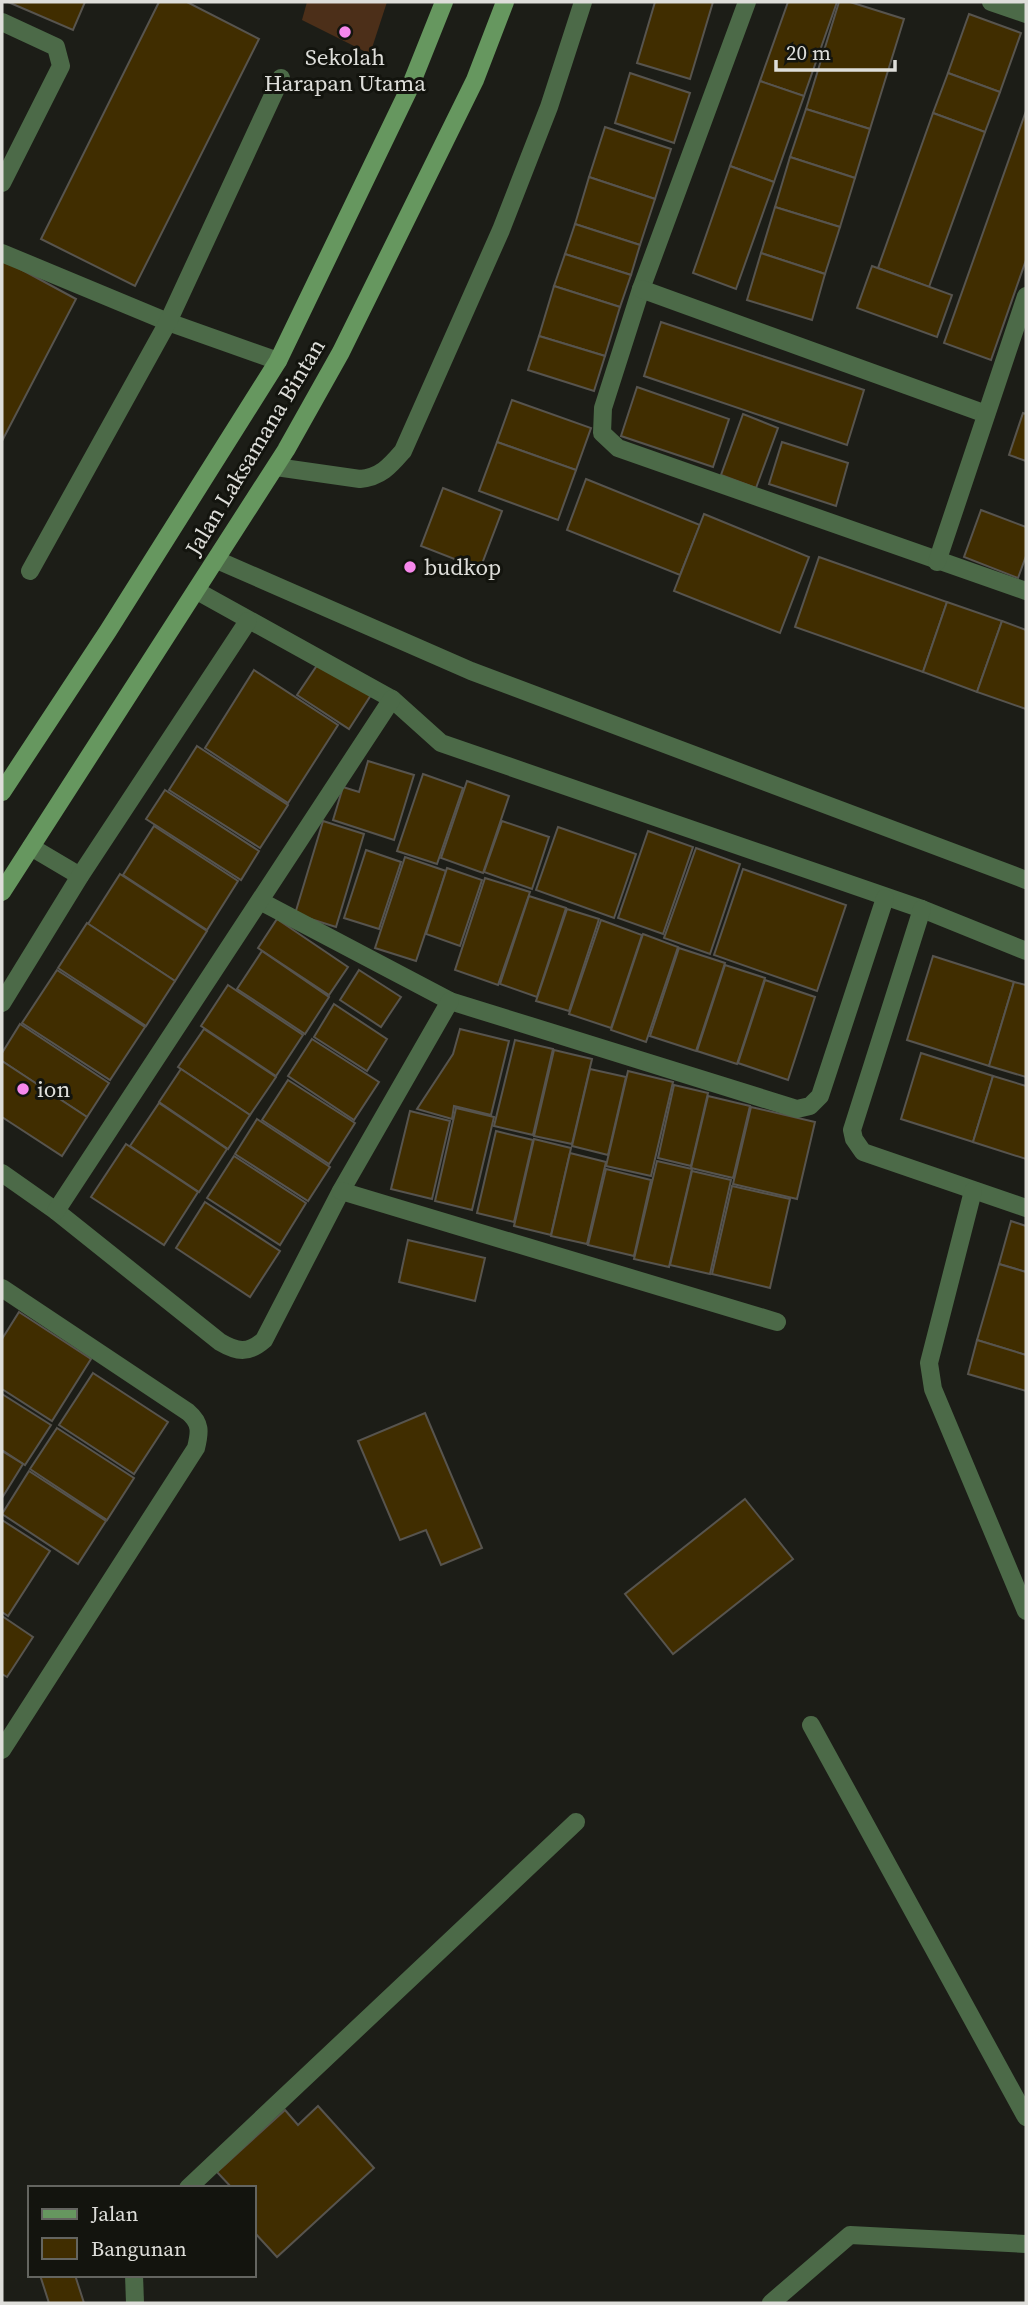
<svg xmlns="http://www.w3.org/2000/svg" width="1028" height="2305" font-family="'Source Serif 4',serif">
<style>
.green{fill:#4c2f19}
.building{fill:#402d00;stroke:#57544e;stroke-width:2}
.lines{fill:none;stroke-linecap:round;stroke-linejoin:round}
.lane{stroke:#4c6a48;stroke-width:18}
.street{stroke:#4c6a48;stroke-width:18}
.secondary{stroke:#66975f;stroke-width:18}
.poi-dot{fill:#f788ec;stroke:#13140e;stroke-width:2.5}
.labels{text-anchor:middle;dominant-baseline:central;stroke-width:6;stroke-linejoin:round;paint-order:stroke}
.poi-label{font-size:23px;fill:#dededa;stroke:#13140e;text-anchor:start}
.street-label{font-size:23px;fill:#dededa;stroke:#13140e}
</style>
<rect width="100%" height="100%" fill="#1c1d17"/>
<!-- green -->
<polygon class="green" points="307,2 387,2 370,54 302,20"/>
<!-- building -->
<g class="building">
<polygon points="8,2 85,2 73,30"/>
<polygon points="159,2 187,2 259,39 135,286 41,239"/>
<polygon points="655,2 713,2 690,79 637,63"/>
<polygon points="788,2 837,2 804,96 760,81"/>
<polygon points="839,2 850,2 904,19 870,129 806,109"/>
<polygon points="969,14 1021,33 1000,92 948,73"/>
<polygon points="630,73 690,93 674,143 615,123"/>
<polygon points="948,73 1000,92 985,132 933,113"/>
<polygon points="760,81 804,96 774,182 730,166"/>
<polygon points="806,109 870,129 855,178 790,157"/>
<polygon points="1026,111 1026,260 991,360 944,343"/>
<polygon points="933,113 985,132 929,287 878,268"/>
<polygon points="605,127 671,149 655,199 589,177"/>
<polygon points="790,157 855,178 840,227 775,207"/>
<polygon points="730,166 774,182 736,289 693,273"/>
<polygon points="589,177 655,199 640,245 575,224"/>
<polygon points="775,207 840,227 825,274 761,253"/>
<polygon points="575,224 640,245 631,275 565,254"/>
<polygon points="761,253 825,274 812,320 747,300"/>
<polygon points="565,254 631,275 620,307 554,286"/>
<polygon points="2,259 76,299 2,441"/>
<polygon points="872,266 952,295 937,337 857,308"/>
<polygon points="554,286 620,307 605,356 539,336"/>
<polygon points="661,322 864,390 847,445 644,376"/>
<polygon points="539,336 605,356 594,391 528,370"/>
<polygon points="637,387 729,419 713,467 621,436"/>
<polygon points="512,400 591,428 576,470 497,442"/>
<polygon points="1023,413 1026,414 1026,461 1009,455"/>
<polygon points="743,414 778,428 756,488 721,475"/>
<polygon points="497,442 576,470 558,520 479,491"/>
<polygon points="782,442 848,463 836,506 769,484"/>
<polygon points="586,479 700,525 680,575 567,530"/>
<polygon points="443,488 502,511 480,569 421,546"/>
<polygon points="981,510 1026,527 1026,556 1018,578 964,557"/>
<polygon points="704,514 809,557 780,633 674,591"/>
<polygon points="819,557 947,602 923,672 795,627"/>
<polygon points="947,602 1002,621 977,692 923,672"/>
<polygon points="1002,621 1026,630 1026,709 977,692"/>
<polygon points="320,661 371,695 349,729 297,695"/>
<polygon points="254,670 338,725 288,803 205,748"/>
<polygon points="197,746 288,805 260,848 169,790"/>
<polygon points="368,761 414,775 394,840 333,820 343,787 359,792"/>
<polygon points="423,774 463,788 437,864 397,851"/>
<polygon points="467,781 509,796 483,873 441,858"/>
<polygon points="165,790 259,851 241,880 146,819"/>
<polygon points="323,821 364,834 336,927 295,914"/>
<polygon points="502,821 549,837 532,889 484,872"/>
<polygon points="154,826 238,881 207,930 123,875"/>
<polygon points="558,827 636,854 614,918 536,890"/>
<polygon points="648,831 693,847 663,934 618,918"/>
<polygon points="696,848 740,864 710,954 664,938"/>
<polygon points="366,850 401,862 379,929 344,918"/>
<polygon points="405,857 446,871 416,961 375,948"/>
<polygon points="447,868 482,880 460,946 426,934"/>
<polygon points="743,869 846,905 817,991 714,955"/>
<polygon points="120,874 207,931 175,981 88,924"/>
<polygon points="485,878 530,892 498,985 455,970"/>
<polygon points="529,896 566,908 537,997 500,984"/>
<polygon points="567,909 599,919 569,1011 536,1001"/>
<polygon points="277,919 348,967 329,995 258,948"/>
<polygon points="601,920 642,935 611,1028 569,1014"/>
<polygon points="87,923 175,981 146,1026 58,968"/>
<polygon points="643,934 678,947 646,1042 611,1030"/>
<polygon points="679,948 725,963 696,1051 650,1036"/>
<polygon points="262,951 329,997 305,1034 237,989"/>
<polygon points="933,956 1014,982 989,1066 907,1040"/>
<polygon points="725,965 765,978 737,1064 697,1051"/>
<polygon points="57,970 145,1027 110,1080 22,1023"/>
<polygon points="359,970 401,997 381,1027 340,1000"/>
<polygon points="765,980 815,997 788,1080 738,1063"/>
<polygon points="1014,982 1026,985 1026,1077 989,1066"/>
<polygon points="228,985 303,1035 276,1076 201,1026"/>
<polygon points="334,1004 387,1039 367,1071 314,1037"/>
<polygon points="20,1024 109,1083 87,1117 2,1061 2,1053"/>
<polygon points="204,1029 276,1077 250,1115 178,1067"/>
<polygon points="460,1029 509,1041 491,1115 454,1106 452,1119 417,1109 453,1054"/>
<polygon points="312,1039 379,1082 354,1120 288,1076"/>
<polygon points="515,1040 553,1049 533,1135 494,1126"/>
<polygon points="554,1050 592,1059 572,1144 534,1136"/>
<polygon points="921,1053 993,1076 973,1142 901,1119"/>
<polygon points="2,1061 87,1117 62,1156 2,1117"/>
<polygon points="181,1069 250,1115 228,1149 159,1102"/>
<polygon points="590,1069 626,1077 608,1155 572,1146"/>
<polygon points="628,1071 673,1082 651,1176 606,1166"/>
<polygon points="993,1076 1026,1086 1026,1159 973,1142"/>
<polygon points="288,1080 355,1123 329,1164 262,1120"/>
<polygon points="674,1085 708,1093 691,1166 658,1158"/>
<polygon points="708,1096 750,1106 733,1178 691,1168"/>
<polygon points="159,1103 227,1149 199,1192 130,1146"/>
<polygon points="751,1107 815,1122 797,1199 733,1184"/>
<polygon points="456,1108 494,1117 472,1210 435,1201"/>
<polygon points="410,1111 450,1121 432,1199 391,1189"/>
<polygon points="257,1119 330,1167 308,1201 235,1154"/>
<polygon points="496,1131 533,1140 514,1222 477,1213"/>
<polygon points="534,1139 571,1148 551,1235 514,1226"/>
<polygon points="126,1144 198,1192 164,1245 91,1197"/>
<polygon points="570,1153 606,1162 587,1244 551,1236"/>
<polygon points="234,1156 306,1203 280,1245 207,1198"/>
<polygon points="657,1161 692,1169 669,1267 634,1259"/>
<polygon points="606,1169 651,1180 634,1256 588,1245"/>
<polygon points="692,1171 731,1180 710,1274 670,1265"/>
<polygon points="732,1186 790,1199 770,1288 712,1274"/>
<polygon points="205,1202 280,1251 250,1297 176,1248"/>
<polygon points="1011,1221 1026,1226 1026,1272 999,1264"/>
<polygon points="408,1240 485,1258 475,1301 399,1282"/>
<polygon points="999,1264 1026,1272 1026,1355 977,1340"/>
<polygon points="19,1312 91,1359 52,1421 2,1389 2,1339"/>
<polygon points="977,1340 1026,1355 1026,1391 968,1374"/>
<polygon points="93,1373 168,1422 134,1474 59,1425"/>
<polygon points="2,1394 51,1425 25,1465 2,1450"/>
<polygon points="425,1413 482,1548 441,1565 426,1530 400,1540 358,1441"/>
<polygon points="57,1428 134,1478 107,1520 30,1469"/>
<polygon points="2,1451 23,1464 2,1498"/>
<polygon points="29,1471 106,1521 78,1564 2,1514"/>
<polygon points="745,1499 793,1559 673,1654 625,1594"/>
<polygon points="2,1520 50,1551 8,1616 2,1612"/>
<polygon points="2,1616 33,1637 7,1677 2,1674"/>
<polygon points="318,2106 374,2168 277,2257 254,2232 254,2188 232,2188 217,2172 285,2110 298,2125"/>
<polygon points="40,2275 75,2275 84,2303 49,2303"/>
</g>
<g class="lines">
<!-- lane -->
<g class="lane">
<path d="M 276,467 L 360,479 C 381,477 390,466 403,451 L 501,230 L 549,107 L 583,2"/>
<polyline points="188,2188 576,1822"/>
<polyline points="134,2275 135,2303"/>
</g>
<!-- street -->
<g class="street">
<polyline points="747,2 641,289 603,408 602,433 618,448 1026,591"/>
<polyline points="991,2 1026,14"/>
<polyline points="2,22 56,47 61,66 2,183"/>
<polyline points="2,253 168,322 278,361"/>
<polyline points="641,289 986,414"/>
<polyline points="217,560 471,671 1026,880"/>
<polyline points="937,562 1026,296"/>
<polyline points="30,571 168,322 281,78"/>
<polyline points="197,591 392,699 441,743 922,909 1026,951"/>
<polyline points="31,847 80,876"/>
<polyline points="260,901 450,1001 797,1109 810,1106 820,1096 885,898"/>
<polyline points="922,909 852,1130 854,1139 863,1152 1026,1208"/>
<polyline points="2,1003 80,876 248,621"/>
<path d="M 2,1173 L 56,1211 L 220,1342 C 237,1352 248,1354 264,1340 L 341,1191 L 450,1001"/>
<polyline points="341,1191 777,1322"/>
<polyline points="973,1191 929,1363 933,1389 1026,1611"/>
<polyline points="56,1211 392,699"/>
<path d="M 2,1288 L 188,1412 C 201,1423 200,1432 196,1448 L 2,1750"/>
<polyline points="811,1725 1026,2117"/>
<polyline points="771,2303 850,2235 1026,2244"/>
</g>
<!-- secondary -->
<g class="secondary">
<polyline points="2,792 108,631 278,361 410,87 444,2"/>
<polyline points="2,892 286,450 341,352 475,80 505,2"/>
</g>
</g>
<!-- markers -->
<g class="poi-dot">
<circle cx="345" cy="32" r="7"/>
<circle cx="410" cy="567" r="7"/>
<circle cx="23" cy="1089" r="7"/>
</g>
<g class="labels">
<!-- poi labels -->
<g class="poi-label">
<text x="345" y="57" text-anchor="middle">Sekolah<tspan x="345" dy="26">Harapan Utama</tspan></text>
<text x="424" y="567">budkop</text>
<text x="37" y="1089">ion</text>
</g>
<!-- street labels -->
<g class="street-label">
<text transform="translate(255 447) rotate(-59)">Jalan Laksamana Bintan</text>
</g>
</g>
<!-- border -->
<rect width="1028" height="2305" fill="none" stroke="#dededa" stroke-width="7"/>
<!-- legend -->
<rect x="28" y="2186" width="228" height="91" fill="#13140e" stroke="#646560" stroke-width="2"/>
<rect x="42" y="2209" width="35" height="10" fill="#66975f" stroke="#646560" stroke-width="2"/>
<text x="91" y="2221" font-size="21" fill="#dededa">Jalan</text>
<rect x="42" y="2238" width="35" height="21" fill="#402d00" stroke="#646560" stroke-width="2"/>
<text x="91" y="2256" font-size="21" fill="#dededa">Bangunan</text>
<!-- scale -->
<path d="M776 60v10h119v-10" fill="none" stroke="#dededa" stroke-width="3.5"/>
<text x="786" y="60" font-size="21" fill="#dededa" stroke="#13140e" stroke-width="5" paint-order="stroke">20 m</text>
</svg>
